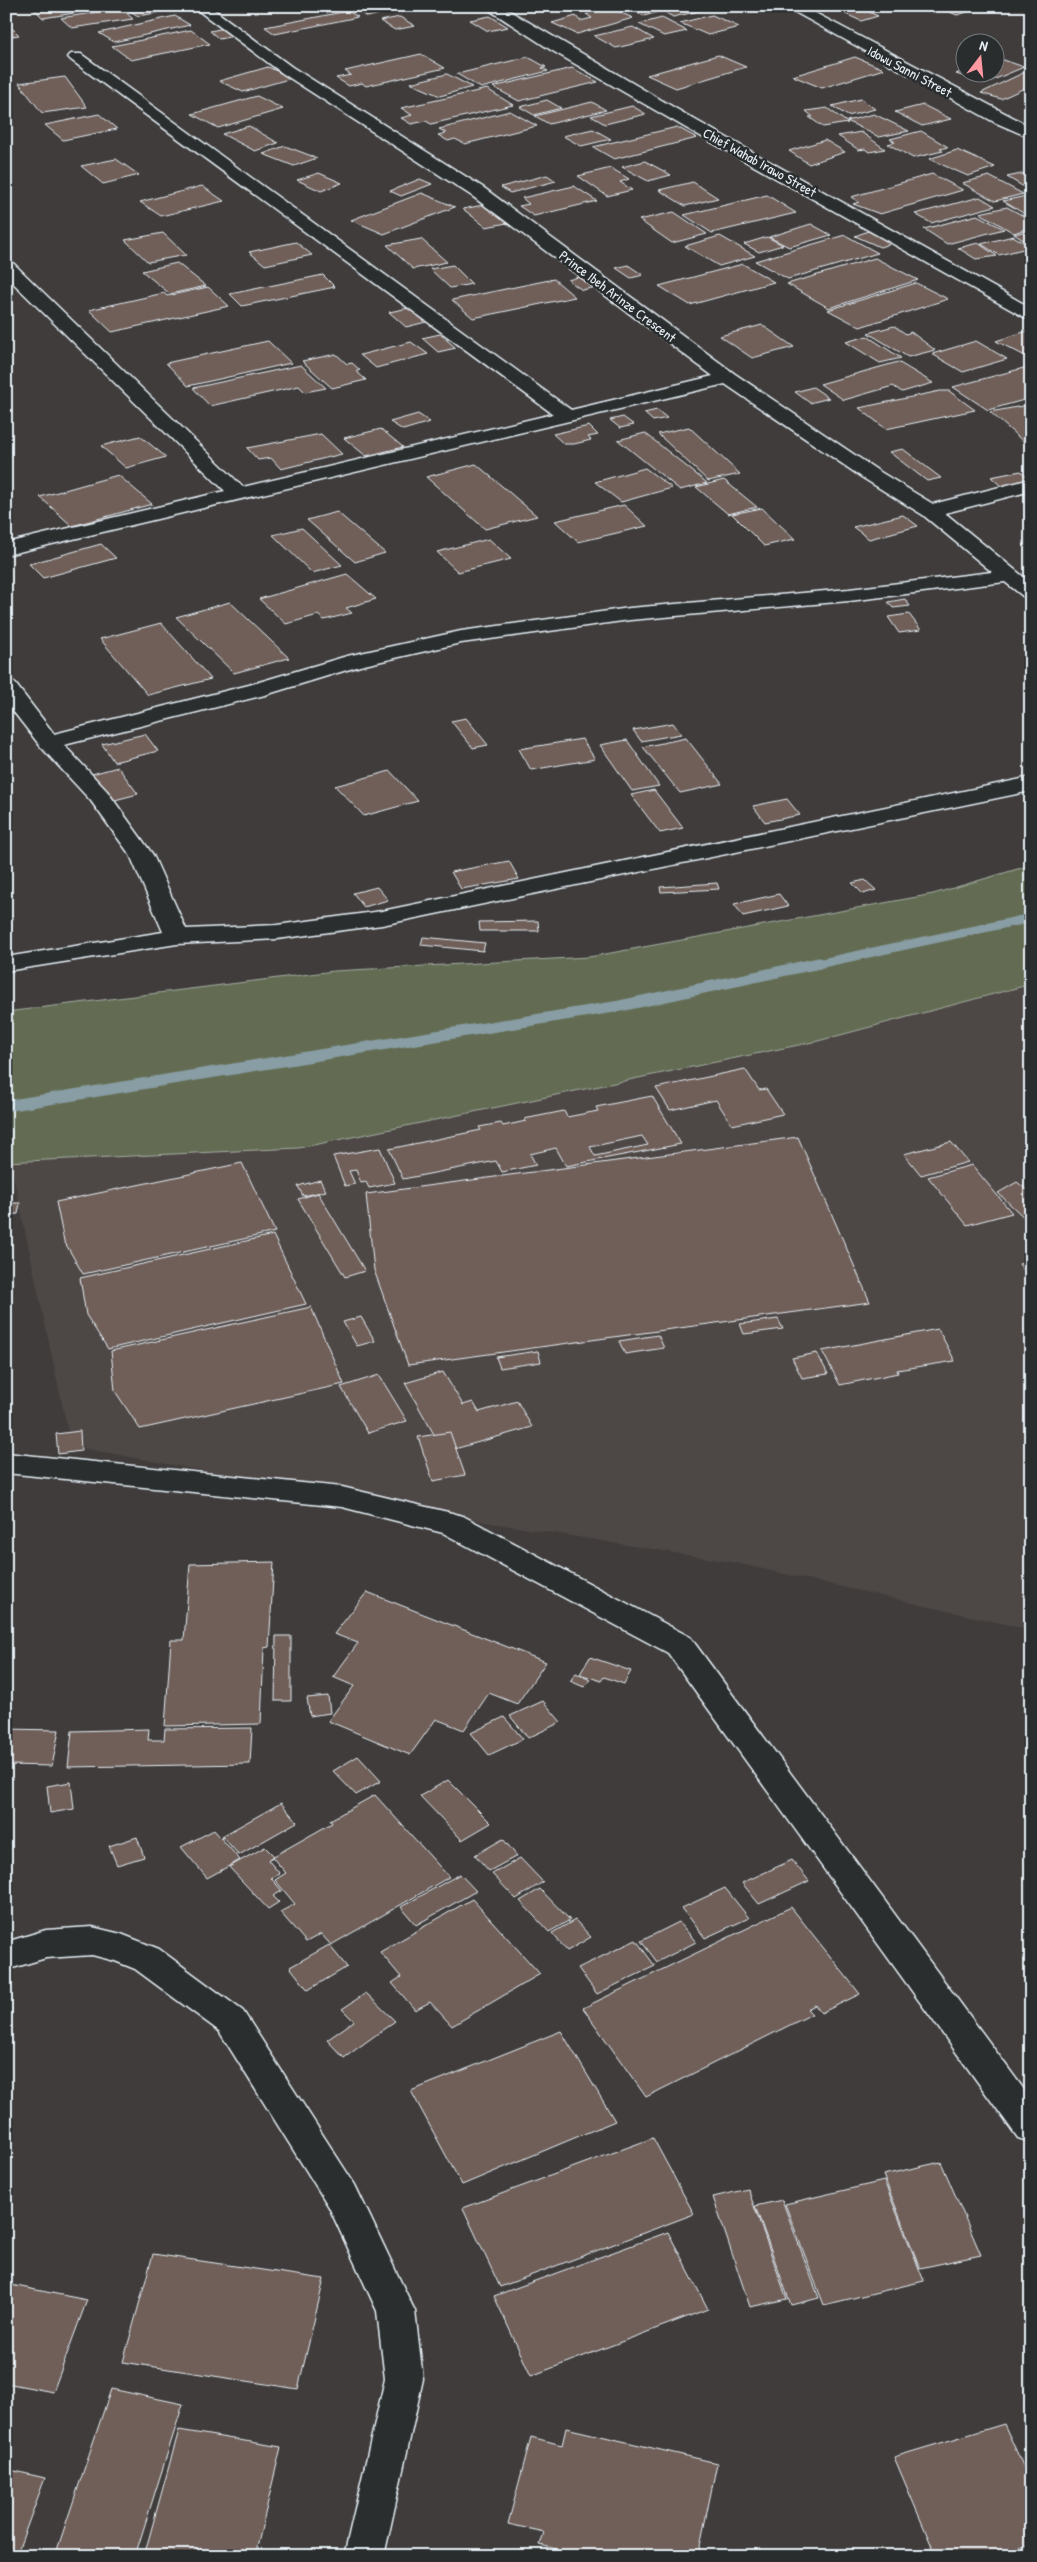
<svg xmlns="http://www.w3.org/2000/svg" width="1037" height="2562" font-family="'Patrick Hand',sans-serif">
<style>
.built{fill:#4e4644}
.green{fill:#636c52;stroke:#a6aea5}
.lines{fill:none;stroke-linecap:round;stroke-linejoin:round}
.stream-far1{stroke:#889da4;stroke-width:9}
.stream{stroke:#889da4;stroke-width:11}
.building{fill:#705e59;stroke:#e8f1f8;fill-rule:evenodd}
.minor-casing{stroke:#e8f1f8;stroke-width:3}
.minor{fill:#2a2d2e;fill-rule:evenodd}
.labels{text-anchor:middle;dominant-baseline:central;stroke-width:5;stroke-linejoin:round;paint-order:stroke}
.far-street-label{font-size:14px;fill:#e8f1f8;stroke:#2a2d2e}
</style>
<rect width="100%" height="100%" fill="#3f3c3b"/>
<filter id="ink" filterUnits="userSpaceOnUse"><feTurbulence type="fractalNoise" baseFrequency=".02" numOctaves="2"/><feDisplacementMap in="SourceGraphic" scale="10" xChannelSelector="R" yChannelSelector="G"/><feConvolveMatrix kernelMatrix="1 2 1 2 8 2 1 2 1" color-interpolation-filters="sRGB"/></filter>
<g filter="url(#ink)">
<!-- built -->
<polygon class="built" points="1031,984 1031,1630 736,1563 418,1511 71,1446 10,1161 299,1148 818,1041"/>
<!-- green -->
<polygon class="green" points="1031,865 1031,984 818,1041 299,1148 6,1162 6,1012 334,971 589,957 933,894"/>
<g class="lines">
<!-- stream-far1 -->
<polyline class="stream-far1" points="813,965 1031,918"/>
<!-- stream -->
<polyline class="stream" points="6,1106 620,1006 819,963"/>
</g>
<!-- building -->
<g class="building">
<polygon points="105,6 107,8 43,18 32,7"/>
<polygon points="135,6 168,6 173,10 138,16 126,8"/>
<polygon points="362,6 414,6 367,17 352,8"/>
<polygon points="550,6 582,6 559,11"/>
<polygon points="623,6 647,6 658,12 644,16"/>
<polygon points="654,6 697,6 704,10 673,17"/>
<polygon points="828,6 856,6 878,16 861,21"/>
<polygon points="935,6 988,6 957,15"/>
<polygon points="608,7 633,18 577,34 552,23 576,16 580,21 592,18 586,14"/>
<polygon points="121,8 133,19 72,28 61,18"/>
<polygon points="348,11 358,17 275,34 265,27"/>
<polygon points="712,15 739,27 708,35 680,23"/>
<polygon points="175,16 190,25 114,42 99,33"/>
<polygon points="490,16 508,27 488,31 470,20"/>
<polygon points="400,17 415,26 395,30 380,21"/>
<polygon points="662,18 687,31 664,36 639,24"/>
<polygon points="633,27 654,39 616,48 594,36"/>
<polygon points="225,28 234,36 219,39 210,31"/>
<polygon points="13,29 19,35 6,37 6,30"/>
<polygon points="191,30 210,44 131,60 112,46"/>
<polygon points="421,54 445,68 366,86 362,83 349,86 336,78 351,75 345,71"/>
<polygon points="718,55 746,67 676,88 647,75"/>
<polygon points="528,57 546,67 542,68 548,71 481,88 457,74"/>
<polygon points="855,57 884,69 822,88 793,76"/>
<polygon points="995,57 1024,67 986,83 956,74 964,70 964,72 994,72"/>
<polygon points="268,67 292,78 243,92 219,81"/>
<polygon points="572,68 598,82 519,101 493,87"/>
<polygon points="1027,71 1031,73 1031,85 1001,99 981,93"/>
<polygon points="447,74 472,87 440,96 410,83"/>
<polygon points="65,77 87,107 42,113 19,83"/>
<polygon points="487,89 513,105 431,124 426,121 411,124 401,118 412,115 401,108"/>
<polygon points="257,96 283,109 218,128 192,114"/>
<polygon points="861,99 875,109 848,116 832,106"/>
<polygon points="547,100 561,108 534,115 520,107"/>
<polygon points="592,102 606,110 549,124 535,116"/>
<polygon points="923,105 951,119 922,126 895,112"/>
<polygon points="632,106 646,114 605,124 591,116"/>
<polygon points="827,108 848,123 823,127 809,117 813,117 806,111"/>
<polygon points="510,111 537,126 465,144 455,139 448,141 438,135 446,133 439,129"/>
<polygon points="99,114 117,129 63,140 45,125"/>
<polygon points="874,114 909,131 879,137 847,121"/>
<polygon points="249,126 278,143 255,151 222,134"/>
<polygon points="677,127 697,138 614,159 593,147"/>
<polygon points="593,129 611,139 581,146 563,136"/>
<polygon points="921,131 948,147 940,149 943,151 913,158 888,144 895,142 890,139"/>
<polygon points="861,132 885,149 869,152 865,149 859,150 838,136"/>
<polygon points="825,140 845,152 809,164 789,151"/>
<polygon points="285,146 317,158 294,166 263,154"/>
<polygon points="957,150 995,167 968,176 929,159"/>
<polygon points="116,159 139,175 103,184 81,166"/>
<polygon points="645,161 671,175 648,181 622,167"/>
<polygon points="611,168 629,179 620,182 632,190 607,196 578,176"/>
<polygon points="1031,172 1031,191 1007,177"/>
<polygon points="319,173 342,183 321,191 297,180"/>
<polygon points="932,174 963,190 880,214 853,204 859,202 851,197"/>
<polygon points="547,175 556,181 510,193 501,187"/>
<polygon points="989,176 1023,194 995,201 962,183"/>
<polygon points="420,179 432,184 401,196 390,191"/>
<polygon points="693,182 718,198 685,206 659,190"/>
<polygon points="202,186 224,201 161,216 140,202"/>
<polygon points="574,186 597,201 534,216 519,206 529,204 522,198"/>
<polygon points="422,193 455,207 384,234 351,220"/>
<polygon points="767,195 796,213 712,233 684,215"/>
<polygon points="1031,195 1031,215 1028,216 1003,201"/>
<polygon points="980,197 995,206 931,223 915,214"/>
<polygon points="483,205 507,223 486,227 463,209"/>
<polygon points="1007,207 1031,220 1031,227 1014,233 980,213"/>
<polygon points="674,212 707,234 672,243 639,220"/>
<polygon points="977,215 1004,229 947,244 924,229"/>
<polygon points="811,224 831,235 789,247 769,237"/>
<polygon points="1031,230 1031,245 1014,234"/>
<polygon points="868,231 893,243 880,247 855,236"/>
<polygon points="163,233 186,255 148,262 125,240"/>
<polygon points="845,235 878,253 788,279 755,261"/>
<polygon points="720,236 755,256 719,266 685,246"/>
<polygon points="1013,236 1031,247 999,255 981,244"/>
<polygon points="767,237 783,245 759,252 744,244"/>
<polygon points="421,239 447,262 413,269 387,245"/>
<polygon points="296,242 312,255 265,265 249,252"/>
<polygon points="978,243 997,256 976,259 958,248"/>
<polygon points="875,258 918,280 829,308 787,284"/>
<polygon points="177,263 206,286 170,294 142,271"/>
<polygon points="743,264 774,282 690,305 659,286"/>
<polygon points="453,265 472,284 450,288 430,269"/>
<polygon points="628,265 643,275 631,278 616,268"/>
<polygon points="323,275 335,287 242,306 230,294"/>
<polygon points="582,276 597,287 582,290 568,280"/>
<polygon points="554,279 575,297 473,318 452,300"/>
<polygon points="916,283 948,299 860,327 828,310"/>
<polygon points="208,287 229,306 112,332 89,310 164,293 167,296"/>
<polygon points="409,308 426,322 406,327 389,312"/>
<polygon points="762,325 794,347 752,358 720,336"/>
<polygon points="894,326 906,334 911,332 935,350 908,357 868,333"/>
<polygon points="1027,331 1031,333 1031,355 1027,357 996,341"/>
<polygon points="440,334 456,348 438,352 422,338"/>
<polygon points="867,336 901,358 880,363 846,342"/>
<polygon points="268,341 291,363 188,386 166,363"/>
<polygon points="976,341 1007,359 963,372 932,354"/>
<polygon points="411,342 428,354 376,368 360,355"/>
<polygon points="336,354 347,364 352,363 360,370 356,371 366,380 332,388 302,361"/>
<polygon points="898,362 933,383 902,392 893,386 844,400 820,384"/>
<polygon points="301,365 326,388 305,392 299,386 210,406 193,388"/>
<polygon points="1031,366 1031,398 988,410 953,387"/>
<polygon points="813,387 829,398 810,403 795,392"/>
<polygon points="940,391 949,391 975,410 886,429 859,408"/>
<polygon points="1028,405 1031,407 1031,442 1025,443 990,412"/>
<polygon points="657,410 667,418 653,421 644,413"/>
<polygon points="418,414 430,422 403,430 390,422"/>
<polygon points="623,417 634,425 620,428 610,420"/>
<polygon points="589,426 598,435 588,437 591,440 574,444 564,444 553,434"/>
<polygon points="689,427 740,474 708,481 658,434"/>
<polygon points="381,429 403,447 366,456 344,438"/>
<polygon points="645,433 707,483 680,490 618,440"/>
<polygon points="321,434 342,454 281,469 271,458 258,460 247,448"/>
<polygon points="140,436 166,457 126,468 101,446"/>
<polygon points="903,449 941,478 927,481 889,452"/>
<polygon points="476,464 537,516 485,529 426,477"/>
<polygon points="645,468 672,488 621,502 595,482"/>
<polygon points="1021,471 1031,480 1001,486 991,477"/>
<polygon points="118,475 152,504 72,526 40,497"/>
<polygon points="724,480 757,507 728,514 696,487"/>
<polygon points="624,505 647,526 578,542 555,521"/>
<polygon points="762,508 795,539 764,546 732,514"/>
<polygon points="337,512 385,553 355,562 307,520"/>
<polygon points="903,515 918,526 869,539 853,527"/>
<polygon points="302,528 342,565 312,573 273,535"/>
<polygon points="489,539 511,559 458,572 437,552"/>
<polygon points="101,544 116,558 43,578 29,564"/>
<polygon points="347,574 376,599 346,608 352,613 324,620 318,615 286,624 259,599"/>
<polygon points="905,599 910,606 893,608 888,602"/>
<polygon points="230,602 289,658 234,673 176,617"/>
<polygon points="909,614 921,630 899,633 888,617"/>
<polygon points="161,623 211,679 148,695 100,639"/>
<polygon points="466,718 488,745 473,748 451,721"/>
<polygon points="673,723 681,734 641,741 633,730"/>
<polygon points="145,734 158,751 114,762 102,744"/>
<polygon points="686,738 722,784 680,793 643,747"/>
<polygon points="582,739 595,759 531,770 519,749"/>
<polygon points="627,740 659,786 632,791 600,745"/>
<polygon points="118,767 138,794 111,801 92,774"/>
<polygon points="390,771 418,801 364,816 335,786"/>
<polygon points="654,790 683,828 660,833 631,795"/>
<polygon points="787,799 800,815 765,822 753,806"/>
<polygon points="509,861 519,879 461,889 451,872"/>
<polygon points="865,880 876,890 863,894 852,883"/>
<polygon points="717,883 719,889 661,892 660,887"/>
<polygon points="377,887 388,900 364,907 353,893"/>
<polygon points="779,894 788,906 743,916 734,904"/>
<polygon points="538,921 539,931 480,931 479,922"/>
<polygon points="423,937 485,943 483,951 421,945"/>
<polygon points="745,1069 759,1090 766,1089 783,1114 732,1125 716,1100 670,1110 656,1088"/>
<path d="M 652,1096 L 681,1144 L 566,1166 L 556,1148 L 530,1154 L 536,1165 L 502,1172 L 496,1161 L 403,1179 L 389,1149 L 481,1130 L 479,1127 L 501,1123 L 503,1126 L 526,1121 L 524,1119 L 564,1111 L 567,1117 L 598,1111 L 596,1107 ZM 642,1136 L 648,1145 L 595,1156 L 590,1147 Z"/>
<polygon points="798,1137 870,1302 408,1365 374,1270 366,1194"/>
<polygon points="951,1142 968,1162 921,1175 904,1154"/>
<polygon points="380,1148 395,1183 369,1188 366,1182 361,1183 356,1170 349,1171 355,1184 345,1186 333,1156"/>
<polygon points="242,1163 275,1232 83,1274 64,1241 56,1202"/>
<polygon points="972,1165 1012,1213 967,1225 928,1177"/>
<polygon points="320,1180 326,1191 303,1196 298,1186"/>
<polygon points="1017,1182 1031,1193 1031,1220 1028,1221 998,1193"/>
<polygon points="318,1193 365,1271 345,1277 298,1199"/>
<polygon points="8,1203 20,1203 18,1214 6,1215"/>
<polygon points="273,1235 306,1304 108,1349 86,1315 80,1278"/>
<polygon points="1031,1261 1031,1280 1019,1264"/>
<polygon points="311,1307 344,1384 140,1429 115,1391 111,1351"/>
<polygon points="361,1317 375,1341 357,1346 343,1322"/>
<polygon points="778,1319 783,1329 744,1334 740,1324"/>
<polygon points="938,1329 955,1361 897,1370 898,1373 840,1385 822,1351"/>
<polygon points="658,1335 664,1348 625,1354 619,1341"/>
<polygon points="538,1351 541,1362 500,1368 496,1357"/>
<polygon points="817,1353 828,1374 802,1378 792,1358"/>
<polygon points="443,1372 463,1405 473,1402 479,1412 517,1401 532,1427 444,1452 405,1383"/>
<polygon points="379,1375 407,1421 368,1433 341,1387"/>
<polygon points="80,1431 81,1451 58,1454 56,1434"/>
<polygon points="450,1432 465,1475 433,1481 418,1437"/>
<polygon points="274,1562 269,1647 264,1648 261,1724 165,1726 171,1640 184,1640 190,1564"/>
<polygon points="367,1592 546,1662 517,1704 489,1693 464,1730 436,1719 410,1755 328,1721 354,1686 333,1677 358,1643 334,1634"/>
<polygon points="276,1636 291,1636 291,1701 275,1701"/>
<polygon points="590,1657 631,1671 624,1684 604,1677 601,1681 580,1674"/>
<polygon points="576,1673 590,1680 584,1687 570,1681"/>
<polygon points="328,1696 330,1713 310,1716 307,1698"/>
<polygon points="543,1701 561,1722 528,1738 510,1716"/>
<polygon points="504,1717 523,1739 489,1755 471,1733"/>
<polygon points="252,1728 250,1764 68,1767 72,1731 149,1729 148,1740 164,1740 165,1729"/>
<polygon points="6,1729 59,1730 52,1766 6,1765"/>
<polygon points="358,1756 381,1781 356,1795 333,1771"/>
<polygon points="448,1780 491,1823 462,1840 420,1796"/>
<polygon points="71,1782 74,1809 50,1813 47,1786"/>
<polygon points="375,1795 449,1877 331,1945 321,1934 306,1942 280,1912 295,1904 275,1880 286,1873 272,1857 332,1823 330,1820"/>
<polygon points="281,1803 297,1822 239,1855 222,1836"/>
<polygon points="214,1830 240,1860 207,1878 181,1847"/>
<polygon points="137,1837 144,1857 117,1865 109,1846"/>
<polygon points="503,1839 517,1856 489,1871 475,1855"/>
<polygon points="265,1847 274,1856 268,1860 280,1874 271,1878 282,1891 273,1896 279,1902 268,1909 229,1867"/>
<polygon points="520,1858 543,1882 516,1899 492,1874"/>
<polygon points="792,1860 809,1881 759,1904 742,1883"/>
<polygon points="460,1874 476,1891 416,1925 401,1907"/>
<polygon points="725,1888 749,1918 705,1938 682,1908"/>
<polygon points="540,1889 570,1920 549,1932 520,1901"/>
<polygon points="472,1899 540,1974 452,2026 430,2002 415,2010 392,1983 401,1977 380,1952"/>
<polygon points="791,1907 860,1994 821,2013 815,2005 807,2009 812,2014 646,2097 583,2008"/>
<polygon points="575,1920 591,1937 567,1951 552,1933"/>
<polygon points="679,1922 696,1942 657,1962 641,1941"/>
<polygon points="636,1940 655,1966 597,1994 578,1968"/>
<polygon points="329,1945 347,1967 308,1990 290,1967"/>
<polygon points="366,1993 395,2021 344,2058 327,2040 354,2021 342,2009"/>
<polygon points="561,2031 615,2121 462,2185 411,2091"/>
<polygon points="653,2138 694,2214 500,2287 463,2208"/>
<polygon points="941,2162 981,2255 920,2268 883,2175"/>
<polygon points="884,2181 924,2281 824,2305 785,2204"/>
<polygon points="748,2189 787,2299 750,2307 713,2197"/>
<polygon points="782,2200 819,2298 791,2305 755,2206"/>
<polygon points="668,2232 708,2309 531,2376 494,2296"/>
<polygon points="153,2254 324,2279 298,2389 123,2362"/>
<polygon points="6,2284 87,2300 53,2392 6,2383"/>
<polygon points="111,2389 183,2404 135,2556 55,2556"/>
<polygon points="1004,2424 1031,2483 1031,2544 993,2556 936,2556 894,2457"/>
<polygon points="566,2428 717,2463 698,2556 584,2556 540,2545 544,2532 508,2524 531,2437 562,2445"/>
<polygon points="179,2430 281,2447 255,2556 144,2556"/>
<polygon points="6,2469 45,2478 16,2556 6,2556"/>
</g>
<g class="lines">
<defs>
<g id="minor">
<polygon points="192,6 209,6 292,67 484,188 735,374 877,470 933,504 1031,479 1031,491 945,513 1031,583 1031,599 1024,597 1005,582 849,601 630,620 461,643 360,666 265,695 64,745 107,791 153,855 186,929 277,925 382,911 1031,777 1031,791 382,925 277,939 177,944 6,971 6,957 163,932 130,855 91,801 41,747 6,702 6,681 14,682 54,734 249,685 347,656 461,631 630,608 849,589 992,572 923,515 863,478 725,384 6,555 6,543 225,491 6,276 6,261 12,262 243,487 553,414 71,60 68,57 71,54 81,54 571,410 713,376 472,196 282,73"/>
<polygon points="483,6 501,6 697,121 1031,308 1031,321 686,128 551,50"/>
<polygon points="784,6 802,6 1031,127 1031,138 994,122"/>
<polygon points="6,1453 342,1487 452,1513 463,1516 690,1637 1031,2099 1031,2142 1018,2138 668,1653 443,1533 342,1507 6,1473"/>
<polygon points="92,1927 121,1934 159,1949 243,2011 355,2185 409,2299 415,2311 423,2379 384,2556 344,2556 385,2379 377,2311 329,2207 219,2031 135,1969 115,1961 92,1955 46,1958 6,1970 6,1942 46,1930"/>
</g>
</defs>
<!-- minor casing -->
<use href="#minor" class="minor-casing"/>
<!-- minor -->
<use href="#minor" class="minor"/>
</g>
</g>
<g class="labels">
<!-- far-street labels -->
<g class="far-street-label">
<text transform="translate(910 71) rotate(28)">Idowu Sanni Street</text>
<text transform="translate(760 162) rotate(29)">Chief Wahab Irawo Street</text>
<text transform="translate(618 296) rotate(37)">Prince Ibeh Arinze Crescent</text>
</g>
</g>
<!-- margin -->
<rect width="1037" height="2562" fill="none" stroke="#2a2d2e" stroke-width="25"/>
<rect x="12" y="12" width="1012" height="2537" fill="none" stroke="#e8f1f8" stroke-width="2" filter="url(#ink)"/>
<!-- north arrow -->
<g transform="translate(980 58) rotate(16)"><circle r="24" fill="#2a2d2e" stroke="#767b7f"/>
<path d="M0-4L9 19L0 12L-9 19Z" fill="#ff9aa2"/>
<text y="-8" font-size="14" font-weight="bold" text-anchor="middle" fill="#e8f1f8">N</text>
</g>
</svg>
